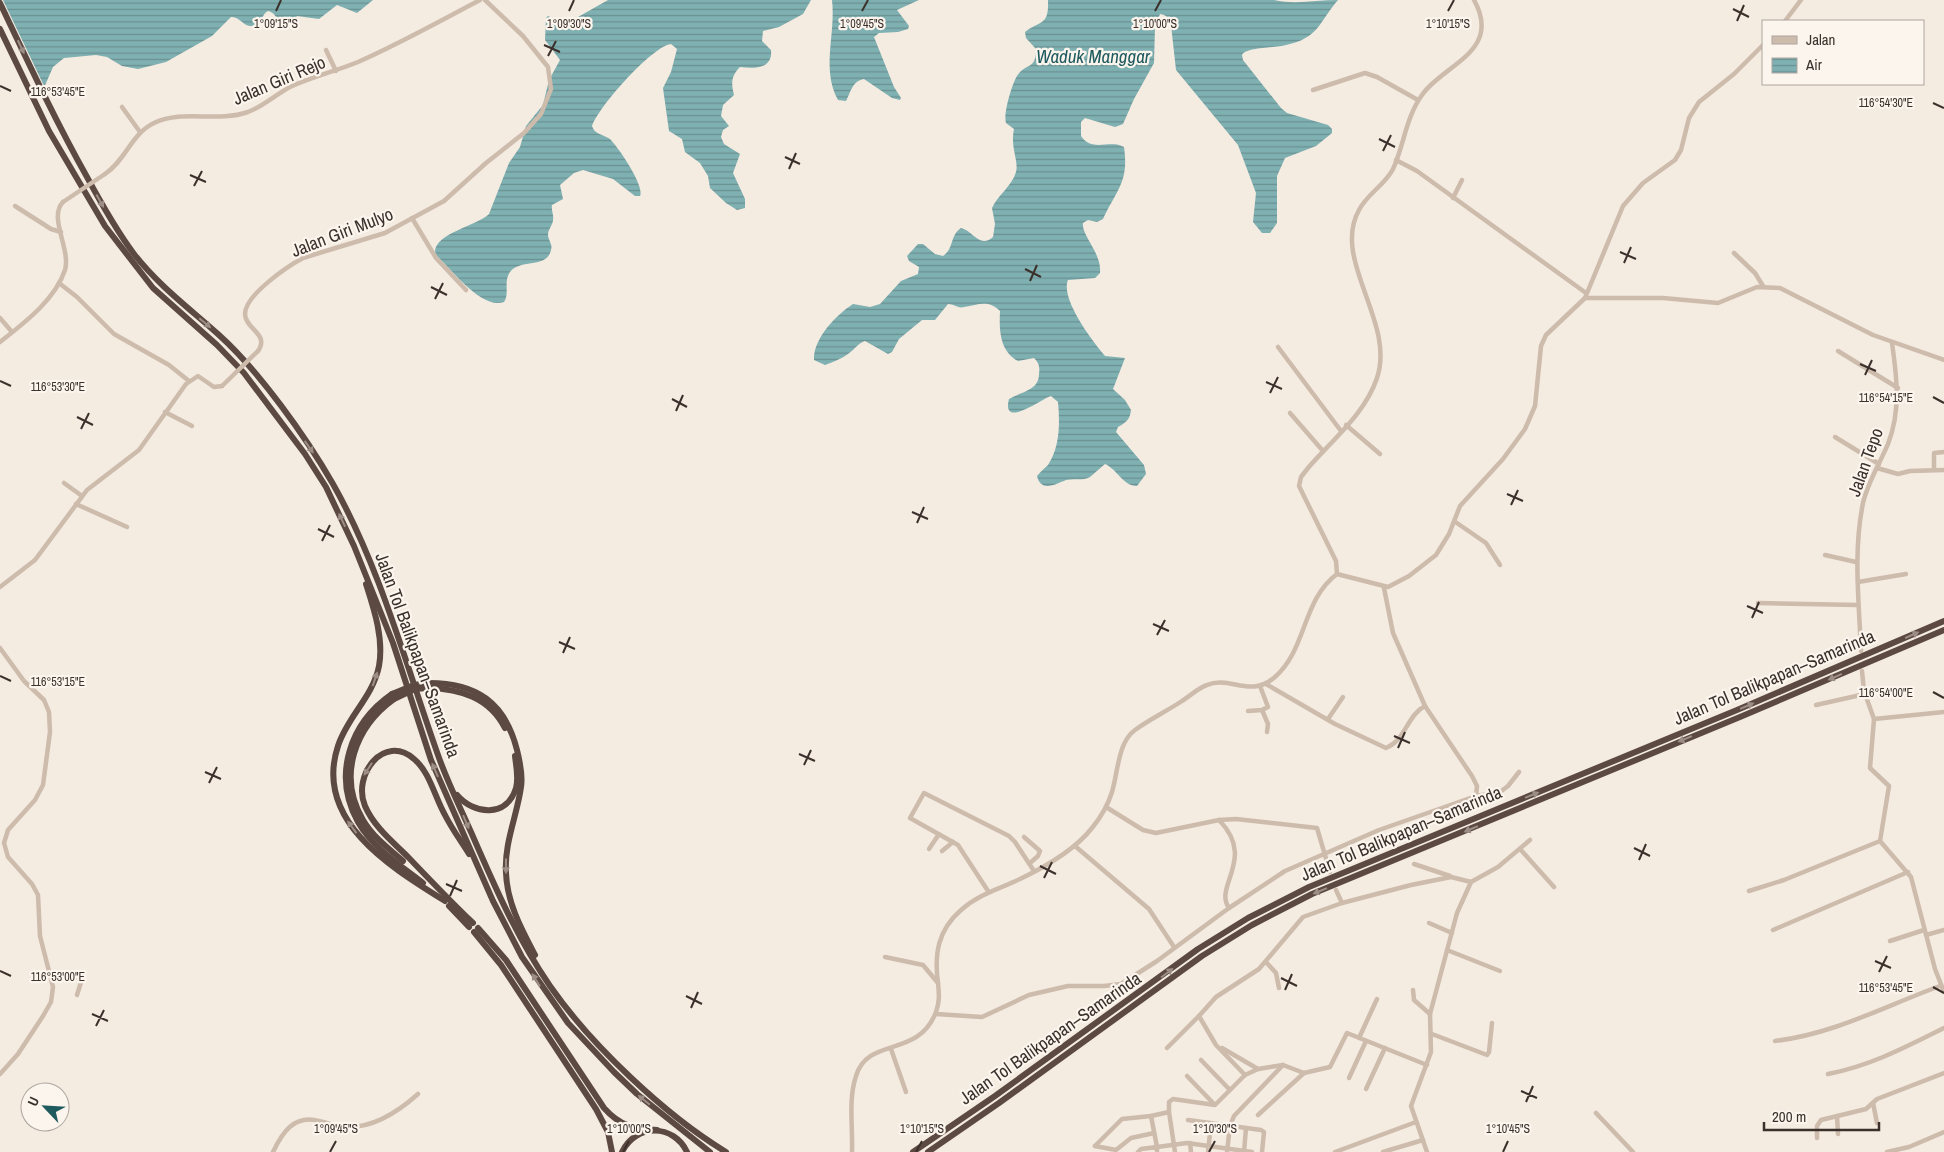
<svg xmlns="http://www.w3.org/2000/svg" width="1944" height="1152" font-family="'Archivo Narrow',sans-serif">
<style>
.water{fill:url(#water-rules)}
.pier{fill:#f4ebe1}
.lines{fill:none;stroke-linecap:round;stroke-linejoin:round}
.minor{stroke:#cdbbac;stroke-width:4.5}
.highway{stroke:#5c4a42;stroke-width:6}
.minor-bridge{stroke:#cdbbac;stroke-width:4.5}
.highway-bridge{stroke:#5c4a42;stroke-width:6}
.oneway{fill:#9c8e87}
.ticks{fill:none;stroke:#3b302b;stroke-width:2}
.labels{text-anchor:middle;dominant-baseline:central;stroke-width:4.5;stroke-linejoin:round;paint-order:stroke}
.street-label{font-size:18px;fill:#3b302b;stroke:#fbf5ee}
.water-label{font-size:19px;font-style:italic;fill:#1f5a5e;stroke:#fbf5ee}
.ticks-label{font-size:12px;text-anchor:middle;fill:#3b302b;stroke:#fbf5ee;stroke-width:4.5;stroke-linejoin:round;paint-order:stroke}
</style>
<defs>
<pattern id="water-rules" width="6" height="5" patternUnits="userSpaceOnUse" patternTransform="scale(1.25)"><rect width="6" height="5" fill="#7fb0b2"/><path d="M0 2.5h6" fill="none" stroke="#699091"/></pattern>
</defs>
<rect width="100%" height="100%" fill="#f4ebe1"/>
<!-- water -->
<g class="water">
<path d="M 0,0 L 373,0 L 357,13 L 337,5 L 319,19 L 297,16 L 287,28 C 277,25 278,13 268,11 C 262,14 262,22 256,25 C 244,30 241,16 231,17 L 212,36 L 166,62 L 138,69 L 122,66 L 107,57 L 96,55 L 64,58 L 53,67 L 43,90 Z"/>
<path d="M 608,0 L 811,0 L 803,14 L 779,27 L 763,31 L 762,41 L 771,50 C 773,69 754,69 740,67 C 731,76 731,83 734,95 L 723,105 L 721,116 L 729,126 L 723,130 L 721,137 L 724,144 L 740,154 L 733,173 L 745,199 L 745,208 L 737,210 L 726,203 L 710,188 L 708,176 L 700,163 L 685,152 L 682,139 L 669,131 L 663,88 L 671,72 L 677,49 L 671,44 L 667,45 C 647,53 600,105 592,126 C 595,135 603,134 610,139 C 618,147 645,186 640,196 L 635,196 L 613,179 L 583,170 L 574,173 L 560,185 L 563,199 L 552,205 C 551,210 554,215 553,220 C 553,225 548,229 548,235 C 548,240 553,244 551,250 C 547,269 521,258 510,272 C 503,282 510,293 504,302 C 482,310 452,270 437,256 L 435,252 C 435,233 477,226 489,214 L 509,163 L 520,147 L 526,126 L 543,105 L 549,80 L 560,60 L 545,40 L 546,18 L 548,16 L 561,21 L 571,21 Z"/>
<path d="M 832,0 L 919,0 L 897,10 L 909,26 L 908,29 L 898,32 L 879,33 L 874,37 L 894,87 L 901,98 L 900,100 L 892,98 L 864,79 C 852,81 851,92 846,101 L 838,100 C 821,68 836,35 832,0 Z"/>
<path d="M 1048,0 L 1274,0 C 1295,5 1316,0 1338,0 C 1319,22 1319,38 1286,45 C 1276,48 1246,47 1242,55 L 1243,60 L 1281,108 L 1287,113 L 1328,125 L 1332,129 L 1332,133 L 1316,146 L 1285,158 L 1277,176 L 1277,223 L 1270,233 L 1262,233 L 1253,222 L 1256,193 L 1238,145 L 1176,70 L 1171,25 C 1169,18 1167,15 1160,14 L 1155,27 L 1154,63 L 1134,99 L 1123,124 L 1115,127 L 1085,118 L 1081,122 L 1081,136 C 1092,153 1110,139 1124,147 C 1129,182 1117,189 1103,219 L 1097,222 L 1088,220 L 1083,223 C 1081,235 1102,253 1100,273 L 1095,278 L 1068,280 C 1060,299 1093,342 1105,356 L 1125,358 L 1113,389 L 1125,400 L 1131,410 C 1130,419 1127,422 1118,427 L 1116,432 L 1144,465 L 1146,474 L 1137,486 C 1123,486 1117,469 1105,464 C 1100,468 1095,473 1090,477 C 1083,481 1074,478 1066,480 C 1056,484 1041,493 1037,476 C 1040,472 1044,469 1048,465 C 1060,447 1060,423 1058,402 L 1051,396 C 1043,398 1001,430 1009,399 C 1020,392 1039,391 1039,374 C 1040,367 1039,363 1034,358 L 1018,361 C 1000,351 999,331 1000,311 C 988,299 978,305 964,307 C 959,309 954,304 948,304 L 935,320 L 922,320 L 899,339 L 892,352 L 888,354 L 865,341 C 858,343 855,349 848,354 C 841,359 833,362 825,365 L 814,360 C 813,339 836,315 853,304 L 870,307 L 880,304 L 901,281 L 918,274 L 919,267 L 909,261 L 907,256 L 918,244 L 923,244 L 935,254 L 943,256 C 954,249 950,235 961,228 C 974,231 979,249 993,237 L 995,224 L 992,208 C 998,195 1012,186 1016,172 C 1019,161 1010,147 1014,129 L 1006,123 C 1003,114 1012,84 1017,76 C 1026,62 1036,71 1036,49 L 1026,38 L 1025,32 C 1041,20 1049,26 1048,0 Z"/>
</g>
<!-- pier -->
<polygon class="pier" points="0,0 3,0 46,90 42,94 35,95 0,30"/>
<g class="lines">
<!-- minor -->
<g class="minor">
<polyline points="1785,21 1801,0"/>
<polyline points="326,50 336,71"/>
<polyline points="1313,90 1365,73 1377,77 1418,100"/>
<polyline points="122,107 140,132"/>
<polyline points="1396,160 1417,171 1586,293"/>
<path d="M 105,174 C 126,160 131,134 154,123 C 184,109 216,123 248,112 C 264,106 275,95 290,87 C 312,77 336,71 358,62 C 399,44 440,21 480,0"/>
<polyline points="1453,198 1462,180"/>
<polyline points="15,206 51,229 61,232"/>
<polyline points="412,218 436,258 466,290"/>
<polyline points="1734,253 1755,273 1763,286"/>
<polyline points="59,283 77,297 114,334 169,365 189,381"/>
<polyline points="1585,298 1663,298 1718,303 1757,287 1780,288 1873,335 1944,360"/>
<polyline points="0,318 12,332"/>
<path d="M 0,342 C 24,323 55,300 65,270 C 71,249 48,217 63,202"/>
<polyline points="1278,347 1341,431"/>
<path d="M 258,351 C 270,334 245,329 245,314 C 245,295 288,266 303,258 L 385,233 L 444,201 L 486,163 L 524,133 L 541,114 L 551,89 L 548,67 L 523,36 L 485,0"/>
<polyline points="1838,351 1898,388"/>
<polyline points="165,412 192,426"/>
<polyline points="1290,413 1323,451"/>
<polyline points="1346,425 1380,454"/>
<polyline points="1835,437 1879,464"/>
<polyline points="1877,468 1898,474 1910,471 1944,470"/>
<polyline points="1934,470 1934,453 1944,452"/>
<polyline points="64,483 82,496"/>
<polyline points="76,504 127,527"/>
<polyline points="1454,521 1486,543 1500,565"/>
<polyline points="1825,555 1856,562"/>
<polyline points="1337,574 1388,587 1409,576 1436,555 1449,534 1460,506 1503,459 1525,429 1535,406 1541,346 1546,335 1585,298 1623,206 1643,183 1675,160 1681,150 1689,118 1699,102 1734,74 1763,45"/>
<path d="M 1337,574 L 1336,561 L 1299,486 L 1301,477 L 1308,468 C 1332,440 1365,414 1377,378 C 1396,322 1331,260 1359,210 C 1367,194 1385,185 1393,169 C 1404,145 1406,117 1422,95 C 1442,65 1503,52 1474,0"/>
<polyline points="1858,582 1906,574"/>
<polyline points="0,587 35,560 87,490 139,450 186,384 198,376 214,387 222,386"/>
<polyline points="1384,588 1393,633 1425,706 1472,776 1477,786 1476,796"/>
<polyline points="1758,603 1858,605"/>
<polyline points="0,648 24,681 44,700 49,712 50,732 43,785 35,800 8,830 4,843 8,857 32,884 38,895 40,936 53,987 51,1002 43,1016 18,1054 0,1074"/>
<path d="M 1861,651 C 1859,601 1853,552 1863,503 C 1868,482 1880,463 1888,444 C 1901,410 1897,378 1892,343"/>
<polyline points="1862,671 1864,691 1874,719 1870,768 1889,786 1880,841 1911,877 1935,969 1944,992"/>
<path d="M 1266,684 L 1335,724 L 1386,748 C 1406,740 1407,715 1425,706"/>
<polyline points="1816,705 1865,694"/>
<polyline points="1262,710 1268,724 1267,732"/>
<polyline points="1248,711 1262,710 1268,707 1260,686"/>
<polyline points="1328,719 1343,697"/>
<polyline points="1874,719 1944,712"/>
<polyline points="1106,807 1143,830 1156,833 1219,820 1236,819 1317,828 1330,872"/>
<polyline points="1024,837 1040,851 1038,856 1030,863"/>
<polyline points="1075,846 1149,909 1174,947"/>
<polyline points="929,849 939,834"/>
<polyline points="1520,849 1554,887"/>
<polyline points="942,851 953,842"/>
<polyline points="1414,864 1450,876"/>
<polyline points="1336,890 1342,903"/>
<polyline points="988,891 958,845 910,818 924,793 1009,836 1015,842 1034,871"/>
<polyline points="1749,891 1784,880 1880,841"/>
<polyline points="1229,908 1285,871 1379,830 1476,796 1500,792 1508,786 1519,772"/>
<polyline points="1429,923 1452,933"/>
<polyline points="1773,930 1908,872"/>
<polyline points="1926,935 1944,930"/>
<polyline points="1890,941 1924,930"/>
<polyline points="1447,950 1500,971"/>
<polyline points="885,957 923,965 938,983"/>
<polyline points="1266,962 1276,973 1279,988"/>
<polyline points="51,976 62,973 82,979 77,995"/>
<polyline points="1413,990 1414,1000 1430,1014"/>
<path d="M 936,1014 L 982,1017 L 1029,995 L 1068,986 L 1104,986 L 1121,984 L 1157,961 L 1229,908 C 1213,886 1257,859 1219,820"/>
<polyline points="1432,1034 1487,1055 1489,1052 1492,1023"/>
<polyline points="1359,1038 1377,999"/>
<path d="M 1775,1041 C 1834,1034 1885,1006 1940,986"/>
<polyline points="1167,1048 1199,1016"/>
<polyline points="1222,1048 1258,1069"/>
<polyline points="891,1049 906,1092"/>
<polyline points="1201,1060 1230,1090"/>
<path d="M 1828,1074 C 1870,1066 1906,1047 1944,1028"/>
<polyline points="1245,1075 1216,1045 1199,1016 1216,997 1259,969 1303,917 1342,903 1411,885 1451,877 1471,882"/>
<polyline points="1187,1076 1214,1104"/>
<polyline points="1349,1078 1366,1041"/>
<polyline points="1366,1089 1385,1048"/>
<polyline points="1873,1103 1877,1123"/>
<polyline points="1169,1112 1169,1102 1173,1099 1215,1105 1245,1075 1258,1069 1283,1065 1304,1073 1330,1067 1347,1033 1427,1065"/>
<polyline points="1596,1113 1633,1152"/>
<polyline points="1258,1115 1304,1073"/>
<polyline points="1151,1116 1169,1112 1175,1152"/>
<polyline points="1837,1116 1838,1134"/>
<polyline points="1188,1120 1261,1130 1264,1132 1262,1152"/>
<polyline points="1817,1138 1817,1126 1821,1120 1866,1109 1877,1099 1944,1073"/>
<polyline points="1190,1143 1191,1152"/>
<polyline points="1095,1146 1122,1119 1151,1116 1157,1147 1187,1143 1252,1152"/>
<polyline points="1095,1146 1116,1150 1131,1138 1154,1133"/>
<path d="M 273,1152 C 282,1133 294,1114 319,1121 C 329,1123 338,1128 349,1127 C 374,1127 399,1111 418,1094"/>
<path d="M 852,1152 C 853,1127 848,1100 856,1076 C 868,1036 918,1059 936,1012 C 940,1001 939,993 938,983 C 934,954 938,930 961,910 C 979,894 999,889 1020,879 C 1045,867 1074,851 1092,828 C 1101,817 1108,805 1112,792 C 1118,772 1118,742 1135,730 C 1150,719 1167,711 1182,701 C 1190,696 1198,688 1207,685 C 1230,675 1250,699 1275,677 C 1307,649 1302,600 1337,574"/>
<polyline points="1138,1152 1141,1149 1157,1147 1157,1152"/>
<polyline points="1208,1152 1211,1124"/>
<polyline points="1227,1152 1230,1126 1234,1116 1283,1065"/>
<polyline points="1244,1152 1246,1128"/>
<polyline points="1335,1152 1416,1122"/>
<polyline points="1383,1152 1423,1140"/>
<polyline points="1427,1152 1411,1106 1431,1052 1430,1014 1457,913 1471,882 1498,867 1530,840"/>
<polyline points="1887,1152 1909,1147 1944,1132"/>
</g>
<!-- highway -->
<g class="highway">
<path d="M 0,3 C 28,62 55,120 87,177 C 101,203 116,230 134,254 C 159,286 189,308 219,335 C 259,371 306,437 333,484 C 380,567 406,665 438,755 C 447,781 460,807 471,832 C 494,885 517,938 550,986 C 591,1045 665,1115 726,1152"/>
<polyline points="0,29 49,131 105,226 153,288 217,345 244,373 305,454 326,487 354,546 393,643 431,760 493,901 522,957 568,1023 614,1072 637,1094 710,1152"/>
<path d="M 366,584 C 374,609 384,639 379,666 C 373,697 347,717 338,746 C 313,821 392,868 445,901"/>
<path d="M 429,683 C 476,683 505,702 517,750 C 520,762 523,775 521,787 C 517,816 504,843 506,873 C 507,903 522,930 535,955"/>
<path d="M 428,688 C 460,689 489,697 505,728"/>
<path d="M 392,694 C 350,723 332,775 358,822 C 372,847 401,866 423,883"/>
<path d="M 394,699 C 355,727 337,776 363,820 C 373,837 389,849 403,861"/>
<path d="M 457,795 C 474,815 507,818 516,788 C 519,778 516,766 515,756"/>
<path d="M 469,854 C 461,841 452,829 445,815 C 435,798 430,772 414,759 C 384,733 352,775 365,806 C 374,827 393,842 409,858 C 430,880 451,902 473,923"/>
<polyline points="449,906 469,927"/>
<path d="M 478,928 L 506,960 L 604,1108 C 620,1126 634,1129 657,1130"/>
<polyline points="474,932 501,965 596,1109 608,1132 612,1152"/>
<path d="M 622,1152 C 636,1123 674,1124 687,1152"/>
<polyline points="913,1152 995,1096 1198,949 1248,918 1309,887 1737,710 1944,621"/>
<polyline points="928,1152 999,1103 1202,956 1252,925 1312,894 1740,717 1944,630"/>
</g>
<!-- minor-bridge -->
<g class="minor-bridge">
<polyline points="63,202 105,174"/>
<polyline points="222,386 258,351"/>
</g>
<!-- highway-bridge -->
<g class="highway-bridge">
<polyline points="392,694 414,685 429,683"/>
<polyline points="394,699 415,689 428,688"/>
</g>
</g>
<!-- one-way arrows -->
<defs><path id="oneway-solid" d="M-6-.8H1V-3.2L6.5 0L1 3.2V.8H-6Z" transform="scale(1.25)"/></defs>
<g class="oneway">
<use href="#oneway-solid" transform="translate(21 47) rotate(65)"/>
<use href="#oneway-solid" transform="translate(100 201) rotate(61)"/>
<use href="#oneway-solid" transform="translate(205 323) rotate(40)"/>
<use href="#oneway-solid" transform="translate(309 447) rotate(55)"/>
<use href="#oneway-solid" transform="translate(342 520) rotate(-115)"/>
<use href="#oneway-solid" transform="translate(1912 635) rotate(-24)"/>
<use href="#oneway-solid" transform="translate(1835 677) rotate(156)"/>
<use href="#oneway-solid" transform="translate(375 679) rotate(-71)"/>
<use href="#oneway-solid" transform="translate(1747 706) rotate(-23)"/>
<use href="#oneway-solid" transform="translate(1685 739) rotate(158)"/>
<use href="#oneway-solid" transform="translate(368 769) rotate(123)"/>
<use href="#oneway-solid" transform="translate(435 770) rotate(-114)"/>
<use href="#oneway-solid" transform="translate(1532 795) rotate(-22)"/>
<use href="#oneway-solid" transform="translate(466 822) rotate(67)"/>
<use href="#oneway-solid" transform="translate(352 827) rotate(-126)"/>
<use href="#oneway-solid" transform="translate(1471 829) rotate(157)"/>
<use href="#oneway-solid" transform="translate(506 866) rotate(90)"/>
<use href="#oneway-solid" transform="translate(1320 891) rotate(158)"/>
<use href="#oneway-solid" transform="translate(1167 973) rotate(-37)"/>
<use href="#oneway-solid" transform="translate(536 980) rotate(-122)"/>
<use href="#oneway-solid" transform="translate(644 1100) rotate(-141)"/>
</g>
<!-- ticks -->
<path class="ticks" d="M 1733,9 L 1749,17M 276,11 L 281,0M 569,11 L 574,0M 862,11 L 868,0M 1155,11 L 1161,0M 1448,11 L 1454,0M 1737,21 L 1744,5M 544,45 L 560,52M 548,56 L 556,41M 0,86 L 11,91M 1933,103 L 1944,108M 1379,139 L 1395,147M 1383,151 L 1391,135M 785,157 L 800,164M 789,169 L 796,153M 190,175 L 206,182M 194,186 L 202,171M 1620,252 L 1636,259M 1624,263 L 1631,247M 1025,269 L 1041,277M 1030,281 L 1037,265M 431,287 L 447,295M 435,299 L 443,283M 1860,364 L 1876,371M 1865,375 L 1872,360M 0,381 L 11,386M 1266,382 L 1282,389M 1270,393 L 1278,377M 1933,397 L 1944,403M 672,399 L 687,407M 676,411 L 683,395M 77,417 L 93,425M 81,429 L 89,413M 1507,494 L 1523,501M 1511,505 L 1518,490M 912,512 L 928,519M 917,523 L 924,507M 318,529 L 334,537M 322,541 L 330,525M 1747,606 L 1763,613M 1752,618 L 1759,602M 1153,624 L 1169,631M 1157,635 L 1165,620M 559,642 L 575,649M 563,653 L 570,637M 0,676 L 11,681M 1933,692 L 1944,698M 1394,736 L 1410,743M 1398,748 L 1405,732M 799,754 L 815,761M 804,765 L 811,750M 205,772 L 221,779M 209,783 L 217,767M 1634,848 L 1650,856M 1639,860 L 1646,844M 1040,866 L 1056,874M 1044,878 L 1052,862M 446,884 L 462,891M 450,896 L 457,880M 1875,961 L 1891,968M 0,971 L 11,976M 1879,972 L 1887,956M 1281,978 L 1297,986M 1933,987 L 1944,993M 1285,990 L 1292,974M 686,996 L 702,1004M 691,1008 L 698,992M 92,1014 L 108,1021M 96,1026 L 104,1010M 1521,1091 L 1537,1098M 1526,1102 L 1533,1086M 330,1152 L 336,1141M 623,1152 L 629,1141M 916,1152 L 922,1141M 1209,1152 L 1215,1141M 1503,1152 L 1508,1141"/>
<g class="labels">
<!-- street labels -->
<g class="street-label">
<text transform="translate(279 80) rotate(-23)">Jalan Giri Rejo</text>
<text transform="translate(342 232) rotate(-21)">Jalan Giri Mulyo</text>
<text transform="translate(1865 462) rotate(-70)">Jalan Tepo</text>
<text transform="translate(418 655) rotate(70)">Jalan Tol Balikpapan–Samarinda</text>
<text transform="translate(1774 677) rotate(-23)">Jalan Tol Balikpapan–Samarinda</text>
<text transform="translate(1401 833) rotate(-23)">Jalan Tol Balikpapan–Samarinda</text>
<text transform="translate(1050 1038) rotate(-35)">Jalan Tol Balikpapan–Samarinda</text>
</g>
<!-- water labels -->
<g class="water-label">
<text x="1093" y="56">Waduk Manggar</text>
</g>
</g>
<g class="ticks-label">
<text x="276" y="28">1°09'15"S</text>
<text x="569" y="28">1°09'30"S</text>
<text x="862" y="28">1°09'45"S</text>
<text x="1155" y="28">1°10'00"S</text>
<text x="1448" y="28">1°10'15"S</text>
<text x="58" y="96">116°53'45"E</text>
<text x="1886" y="107">116°54'30"E</text>
<text x="58" y="391">116°53'30"E</text>
<text x="1886" y="402">116°54'15"E</text>
<text x="58" y="686">116°53'15"E</text>
<text x="1886" y="697">116°54'00"E</text>
<text x="58" y="981">116°53'00"E</text>
<text x="1886" y="992">116°53'45"E</text>
<text x="336" y="1133">1°09'45"S</text>
<text x="629" y="1133">1°10'00"S</text>
<text x="922" y="1133">1°10'15"S</text>
<text x="1215" y="1133">1°10'30"S</text>
<text x="1508" y="1133">1°10'45"S</text>
</g>
<!-- legend -->
<rect x="1762" y="20" width="162" height="65" fill="#fbf5ee" stroke="#aea6a0"/>
<rect x="1772" y="36" width="25" height="8" fill="#cdbbac" stroke="#aea6a0"/>
<text x="1806" y="45" font-size="15" fill="#3b302b">Jalan</text>
<rect x="1772" y="58" width="25" height="15" fill="url(#water-rules)" stroke="#aea6a0"/>
<text x="1806" y="70" font-size="15" fill="#3b302b">Air</text>
<!-- north arrow -->
<g transform="translate(45 1107) rotate(295)"><circle r="24" fill="#fbf5ee" stroke="#aea6a0"/>
<path d="M0-4L9 19L0 12L-9 19Z" fill="#1f5a5e"/>
<text y="-8" font-size="14" font-weight="bold" text-anchor="middle" fill="#3b302b">U</text>
</g>
<!-- scale -->
<path d="M1764 1122v8h115v-8" fill="none" stroke="#3b302b" stroke-width="2.5"/>
<text x="1772" y="1122" font-size="15" fill="#3b302b" stroke="#fbf5ee" stroke-width="4" paint-order="stroke">200 m</text>
</svg>
